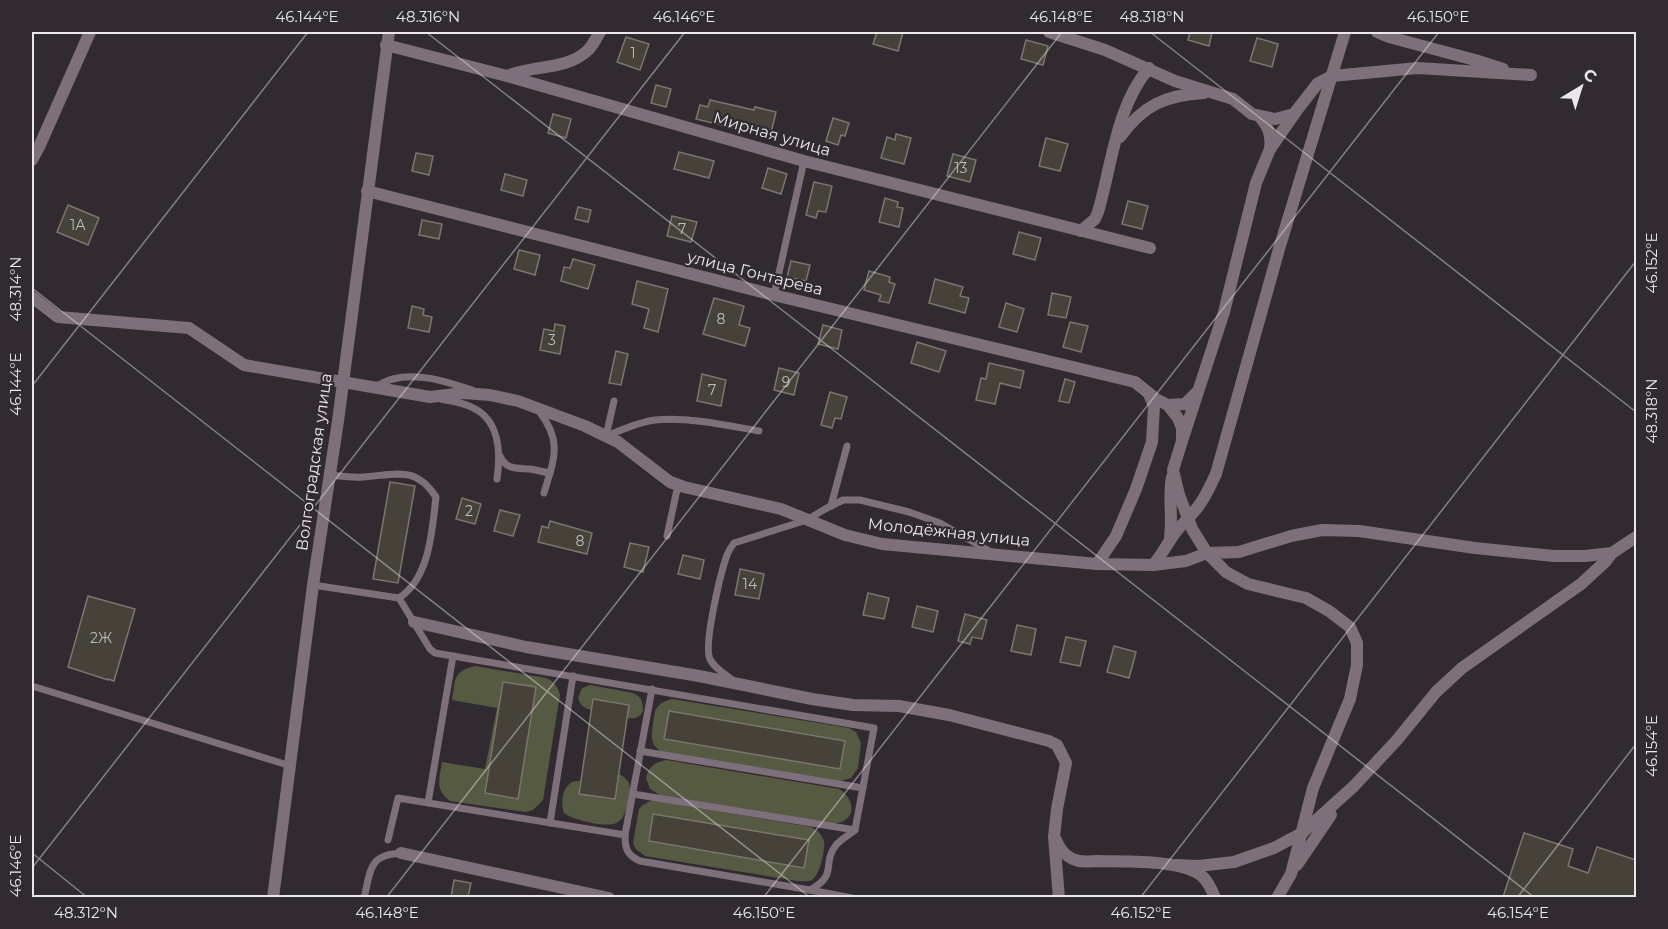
<svg xmlns="http://www.w3.org/2000/svg" width="1668" height="929" font-family="Montserrat,sans-serif">
<style>
.green{fill:#575a42}
.building{fill:#464139;stroke:#7b766e;stroke-width:1.5}
.lines{fill:none;stroke-linecap:round;stroke-linejoin:round}
.service{stroke:#7d707b;stroke-width:7}
.minor{stroke:#7d707b;stroke-width:12}
.ticks{fill:none;stroke:#eae6ea;stroke-width:1.5;stroke-opacity:0.45}
.labels{text-anchor:middle;dominant-baseline:central;stroke-width:4.5;stroke-linejoin:round;paint-order:stroke}
.number-label{font-size:14px;fill:#c1bdbe}
.street-label{font-size:16px;fill:#eae6ea;stroke:#312b31}
.neatline{fill:none;stroke:#eae6ea;stroke-width:2}
.ticks-label{font-size:15px;text-anchor:middle;fill:#eae6ea}
</style>
<rect width="100%" height="100%" fill="#312b31"/>
<!-- green -->
<g class="green">
<path d="M 475,666 L 546,678 C 554,681 558,687 560,695 L 543,800 L 533,810 L 526,812 L 450,801 C 434,789 440,778 442,762 L 485,769 L 497,708 L 452,700 C 456,679 452,672 475,666 Z"/>
<path d="M 590,685 L 633,693 C 642,697 643,702 643,711 C 639,718 635,719 627,718 L 629,705 L 593,699 L 591,710 C 584,708 580,705 578,698 L 582,688 Z"/>
<path d="M 672,699 L 849,728 L 856,732 L 861,743 L 858,768 L 851,778 L 840,781 L 664,753 C 650,746 651,738 653,724 C 654,720 654,713 656,709 C 659,703 667,700 672,699 Z"/>
<path d="M 666,760 L 839,789 C 854,798 858,819 837,823 C 834,824 830,823 827,823 L 660,795 L 650,789 L 646,778 C 649,766 654,763 666,760 Z"/>
<path d="M 619,774 C 623,776 627,779 629,783 C 632,792 626,818 618,822 C 609,829 573,820 564,813 C 560,800 563,780 580,781 L 579,794 L 615,799 Z"/>
<path d="M 652,800 L 811,827 C 817,830 823,835 824,842 C 825,851 820,875 812,880 C 808,882 802,881 797,881 L 645,856 L 636,849 L 633,843 L 639,809 L 643,805 Z"/>
</g>
<!-- building -->
<g class="building">
<polygon points="877,32 903,32 898,51 873,44"/>
<polygon points="1190,32 1212,32 1209,46 1188,40"/>
<polygon points="626,37 649,44 640,70 617,62"/>
<polygon points="1257,38 1278,44 1272,67 1250,61"/>
<polygon points="1026,40 1048,46 1043,65 1021,59"/>
<polygon points="656,85 671,89 666,107 651,103"/>
<polygon points="710,100 754,110 755,107 776,112 771,133 739,125 738,129 696,119 700,105 708,107"/>
<polygon points="553,114 571,119 566,138 548,133"/>
<polygon points="833,118 849,123 845,136 841,135 838,145 826,141"/>
<polygon points="896,134 911,138 904,164 881,158 887,137 895,140"/>
<polygon points="1046,138 1068,144 1060,171 1039,166"/>
<polygon points="679,152 714,161 709,178 674,169"/>
<polygon points="416,153 433,156 429,175 412,171"/>
<polygon points="953,154 976,160 970,182 947,176"/>
<polygon points="768,168 787,174 781,194 762,188"/>
<polygon points="505,174 527,180 523,196 501,190"/>
<polygon points="814,182 832,186 826,212 818,211 816,218 806,215"/>
<polygon points="885,198 898,202 897,207 903,208 899,227 879,222"/>
<polygon points="1128,201 1148,206 1142,229 1122,224"/>
<polygon points="68,205 99,218 88,245 57,232"/>
<polygon points="578,207 591,210 588,222 575,219"/>
<polygon points="672,216 697,222 691,242 667,236"/>
<polygon points="422,220 442,224 439,239 419,235"/>
<polygon points="1019,232 1041,238 1035,260 1013,254"/>
<polygon points="519,250 540,255 535,275 514,269"/>
<polygon points="573,259 595,265 588,289 561,281 564,267 570,268"/>
<polygon points="791,261 810,265 806,281 787,277"/>
<polygon points="869,271 890,277 889,282 895,284 889,303 879,301 881,295 864,290"/>
<polygon points="935,279 963,287 960,296 969,298 965,313 929,303"/>
<polygon points="637,281 668,289 658,332 644,328 649,309 632,304"/>
<polygon points="1052,293 1071,297 1066,318 1048,315"/>
<polygon points="714,298 744,306 739,325 750,328 745,346 703,334"/>
<polygon points="1006,303 1024,309 1017,332 999,327"/>
<polygon points="412,306 424,309 423,315 432,317 429,332 408,328"/>
<polygon points="1070,322 1088,326 1081,352 1063,347"/>
<polygon points="555,324 565,326 560,354 540,350 544,329 554,331"/>
<polygon points="823,325 842,330 838,349 818,344"/>
<polygon points="917,342 946,351 939,372 911,363"/>
<polygon points="616,351 628,354 621,385 609,383"/>
<polygon points="989,363 1024,371 1020,388 1000,383 995,404 976,400 981,378 986,379"/>
<polygon points="779,368 799,373 794,395 774,390"/>
<polygon points="702,374 726,380 721,406 697,401"/>
<polygon points="1065,379 1075,382 1069,403 1059,401"/>
<polygon points="830,392 847,397 841,419 835,418 832,428 821,425"/>
<polygon points="390,482 415,486 398,583 373,579"/>
<polygon points="462,498 481,504 475,524 456,519"/>
<polygon points="500,510 520,515 513,536 494,531"/>
<polygon points="550,521 592,533 587,554 538,542 542,526 548,528"/>
<polygon points="630,543 649,547 643,572 624,567"/>
<polygon points="683,555 704,560 700,579 678,574"/>
<polygon points="740,569 764,574 759,599 735,595"/>
<polygon points="868,593 889,598 884,619 863,615"/>
<polygon points="88,596 135,609 114,681 108,679 108,680 68,667"/>
<polygon points="917,606 938,611 933,632 912,627"/>
<polygon points="965,614 987,620 982,639 972,637 970,644 958,641"/>
<polygon points="1017,625 1036,629 1031,655 1011,651"/>
<polygon points="1066,637 1086,641 1080,666 1060,662"/>
<polygon points="1114,646 1136,652 1129,678 1107,672"/>
<polygon points="503,682 536,687 518,799 485,793"/>
<polygon points="593,699 629,705 615,799 579,794"/>
<polygon points="669,711 845,741 840,769 664,739"/>
<polygon points="653,814 809,840 804,868 649,841"/>
<polygon points="1524,833 1573,849 1568,866 1588,873 1597,847 1636,860 1636,897 1503,897"/>
<polygon points="454,880 471,883 468,897 451,897"/>
</g>
<g class="lines">
<!-- service -->
<g class="service">
<polyline points="774,295 804,161"/>
<path d="M 375,387 C 381,384 387,380 393,379 C 419,372 447,382 472,390"/>
<path d="M 441,399 C 450,401 460,402 469,406 C 500,418 501,451 497,479"/>
<path d="M 614,401 L 606,436 C 622,430 638,422 655,420 C 690,417 725,425 759,431"/>
<path d="M 539,411 C 563,442 554,459 544,493"/>
<path d="M 500,456 C 506,470 517,468 530,469 C 537,470 543,472 550,473"/>
<polyline points="831,506 847,446"/>
<polyline points="667,536 678,485"/>
<path d="M 313,585 L 399,598 C 430,578 432,530 436,497 C 415,465 396,475 363,477 C 352,478 340,476 329,475"/>
<path d="M 734,681 C 726,675 714,668 710,659 C 703,645 721,572 727,555 C 729,550 731,547 734,543 L 807,520 L 825,509 L 843,500 L 860,500 L 909,512 L 940,523 L 991,552"/>
<polyline points="32,686 291,766"/>
<polyline points="640,751 863,788"/>
<polyline points="633,794 855,830"/>
<polyline points="428,803 453,656"/>
<polyline points="550,823 573,676"/>
<polyline points="625,835 652,689"/>
<path d="M 388,840 L 398,798 L 625,835 C 625,849 627,855 640,861 L 810,890 C 839,874 821,865 836,845 C 841,839 849,835 855,830 L 874,728 L 435,653 L 430,649 L 399,598"/>
<polyline points="810,890 852,898"/>
<path d="M 364,898 C 371,870 368,855 401,853"/>
</g>
<!-- minor -->
<g class="minor">
<polyline points="1049,32 1105,50 1175,81 1233,99 1252,114 1275,119 1294,114"/>
<polyline points="1377,32 1389,37 1475,60 1503,69"/>
<polyline points="386,45 507,76 804,161 1150,248"/>
<path d="M 507,76 C 532,65 567,70 587,51 C 593,46 596,38 600,32"/>
<path d="M 1259,116 C 1268,126 1272,135 1270,149"/>
<path d="M 1120,137 C 1143,105 1166,95 1204,93"/>
<polyline points="32,160 39,147 90,32"/>
<polyline points="367,191 774,295 1135,382 1156,399 1168,405 1178,418 1182,428 1182,441 1173,470 1179,495 1188,518 1192,529 1207,553 1226,572 1248,584 1306,598 1329,611 1350,627 1357,643 1357,665 1350,699 1313,788 1291,874 1277,898"/>
<path d="M 1081,231 L 1095,219 L 1098,212 C 1112,165 1116,106 1149,68"/>
<polyline points="32,297 58,317 189,328 244,365 430,397 464,393 490,395 518,401 585,426 618,442 670,482 684,487 781,509 845,535 882,544 1097,564 1153,565 1186,561 1207,553 1239,552 1291,536 1322,530 1359,531 1475,548 1554,556 1585,556 1612,553 1636,537"/>
<polyline points="1168,405 1185,404 1197,392"/>
<polyline points="1183,438 1224,312 1256,183 1270,149 1297,110 1318,83 1332,76 1418,68 1531,75"/>
<path d="M 1170,537 C 1173,517 1168,497 1172,477"/>
<polyline points="1097,564 1116,536 1136,489 1152,442 1154,406 1149,394"/>
<path d="M 1153,565 C 1162,555 1167,544 1175,533 C 1182,524 1190,517 1197,508 C 1206,497 1210,486 1216,474 L 1279,249 L 1345,32"/>
<polyline points="414,622 526,647 699,676 812,699 853,705 899,706 949,715 1049,741 1057,745 1066,763 1057,809 1054,837 1059,898"/>
<path d="M 1056,840 C 1060,850 1068,859 1079,861 C 1085,862 1092,861 1098,861 C 1125,862 1183,859 1203,877 C 1209,883 1212,890 1215,898"/>
<polyline points="401,853 609,898"/>
<polyline points="1176,865 1198,866 1234,862 1274,848 1302,833 1354,786 1397,740 1436,692 1462,668 1581,584 1606,561 1612,553"/>
<polyline points="1297,865 1331,815"/>
<polyline points="273,898 313,585 338,421 389,32"/>
</g>
</g>
<!-- ticks -->
<path class="ticks" d="M 426,32 L 1535,898M 1150,32 L 1636,412M 32,288 L 811,898M 32,386 L 308,32M 32,853 L 88,898M 32,868 L 685,32M 386,898 L 1062,32M 763,898 L 1439,32M 1140,898 L 1636,261M 1517,898 L 1636,744"/>
<g class="labels">
<!-- number labels -->
<g class="number-label">
<text x="633" y="53">1</text>
<text x="961" y="168">13</text>
<text x="78" y="225">1А</text>
<text x="682" y="229">7</text>
<text x="721" y="319">8</text>
<text x="552" y="340">3</text>
<text x="786" y="382">9</text>
<text x="712" y="390">7</text>
<text x="469" y="511">2</text>
<text x="580" y="541">8</text>
<text x="750" y="584">14</text>
<text x="101" y="638">2Ж</text>
</g>
<!-- street labels -->
<g class="street-label">
<text transform="translate(772 134) rotate(16)">Мирная улица</text>
<text transform="translate(755 273) rotate(14)">улица Гонтарева</text>
<text transform="translate(314 462) rotate(-82)">Волгоградская улица</text>
<text transform="translate(949 532) rotate(6)">Молодёжная улица</text>
</g>
</g>
<!-- border -->
<rect width="1668" height="929" fill="none" stroke="#312b31" stroke-width="66"/>
<!-- north arrow -->
<g transform="translate(1581 87) rotate(38)" stroke="#312b31" stroke-width="4.5" paint-order="stroke">
<path d="M0-4.5L10 22L0 15L-10 22Z" fill="#eae6ea"/>
<text y="-9" font-size="16" font-weight="bold" text-anchor="middle" fill="#eae6ea">С</text>
</g>
<rect x="33" y="33" width="1602" height="863" class="neatline"/>
<g class="ticks-label">
<text x="307" y="22">46.144°E</text>
<text x="428" y="22">48.316°N</text>
<text x="684" y="22">46.146°E</text>
<text x="1061" y="22">46.148°E</text>
<text x="1152" y="22">48.318°N</text>
<text x="1438" y="22">46.150°E</text>
<text transform="translate(1652 263) rotate(-90)" y="5">46.152°E</text>
<text transform="translate(16 289) rotate(-90)" y="5">48.314°N</text>
<text transform="translate(16 384) rotate(-90)" y="5">46.144°E</text>
<text transform="translate(1652 411) rotate(-90)" y="5">48.318°N</text>
<text transform="translate(1652 746) rotate(-90)" y="5">46.154°E</text>
<text transform="translate(16 866) rotate(-90)" y="5">46.146°E</text>
<text x="86" y="918">48.312°N</text>
<text x="387" y="918">46.148°E</text>
<text x="764" y="918">46.150°E</text>
<text x="1141" y="918">46.152°E</text>
<text x="1518" y="918">46.154°E</text>
</g>
</svg>
